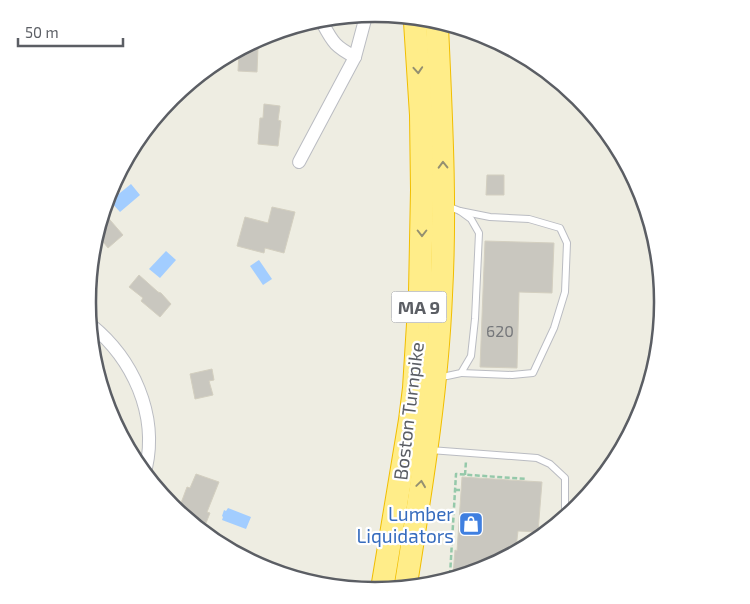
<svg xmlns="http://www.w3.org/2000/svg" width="750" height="604" font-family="'Exo 2',sans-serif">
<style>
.water{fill:#a2cdff}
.building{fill:#c9c7bf;stroke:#d3cfc0}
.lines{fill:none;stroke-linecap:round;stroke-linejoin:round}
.lane-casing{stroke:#babcc2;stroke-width:8}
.street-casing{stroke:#babcc2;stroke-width:14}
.highway-casing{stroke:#f1be00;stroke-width:24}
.path{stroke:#95c9aa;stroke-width:2.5;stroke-dasharray:5 2.5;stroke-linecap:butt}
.lane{stroke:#fff;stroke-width:6}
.street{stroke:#fff;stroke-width:12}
.highway{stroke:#ffed89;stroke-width:22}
.oneway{stroke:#949071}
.labels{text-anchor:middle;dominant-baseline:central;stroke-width:4.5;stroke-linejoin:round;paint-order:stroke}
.number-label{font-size:16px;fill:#76787b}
.shield{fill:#fff;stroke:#8c8e92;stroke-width:1}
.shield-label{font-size:18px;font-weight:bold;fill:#5b5e64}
.street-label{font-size:19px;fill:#5b5e64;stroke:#fff}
.shop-label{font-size:19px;fill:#366cbe;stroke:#fff;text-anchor:end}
.rim{fill:none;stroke:#5b5e64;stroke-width:2.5}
</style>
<rect width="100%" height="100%" fill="#eeede2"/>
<!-- water -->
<g class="water">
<polygon points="131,184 140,195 120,212 109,200 113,196 115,197"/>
<polygon points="166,251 176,260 160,278 149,269"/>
<polygon points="259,260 272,279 263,285 250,266"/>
<polygon points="228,508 251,517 246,529 222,520 223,517 222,516 224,510 226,511"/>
</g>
<!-- building -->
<g class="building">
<polygon points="256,42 256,47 258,47 257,72 238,71 239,53"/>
<polygon points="264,104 280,106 278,120 281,121 278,146 258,144 260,118 263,118"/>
<polygon points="487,175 504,175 504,195 486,195"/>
<polygon points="272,207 295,212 284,253 265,248 264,253 237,246 245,217 268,223"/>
<polygon points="104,213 123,235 108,248 100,238"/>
<polygon points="485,241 554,243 552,293 519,292 517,368 480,367"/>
<polygon points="139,275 158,292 161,293 171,304 160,317 141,301 143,298 129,287"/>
<polygon points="212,369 214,380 209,381 213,395 195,399 190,374"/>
<polygon points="196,474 219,482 207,512 210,513 206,523 184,514 178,511 187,487 190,488"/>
<polygon points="462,477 542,482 538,532 518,531 516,548 485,568 453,575 455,550 457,551"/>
</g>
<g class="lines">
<defs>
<g id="lane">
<polyline points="460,211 490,217 529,219 560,228 567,243 565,292 554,328 533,373 512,375 461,373"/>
<polyline points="439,377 447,376 461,373 471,356 475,319 479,233 471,219 460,211 447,206"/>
<polyline points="430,450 537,458 550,464 565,478 565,515"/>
</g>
<g id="street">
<path d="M 323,24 C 333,43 336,47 355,57"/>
<polyline points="299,162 355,57 366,16"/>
<path d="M 91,325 C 133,359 158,414 146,468"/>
</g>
<g id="highway">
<path d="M 406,584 C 421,488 437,392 441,295 C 446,205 441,116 437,26"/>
<polyline points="382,589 410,420 414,388 420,292 422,190 421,115 415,22"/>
</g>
</defs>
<!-- lane casing -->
<use href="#lane" class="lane-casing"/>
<!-- street casing -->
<use href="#street" class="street-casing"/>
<!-- highway casing -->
<use href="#highway" class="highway-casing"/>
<!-- path -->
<g class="path">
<polyline points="465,475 466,461"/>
<polyline points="455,490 461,490"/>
<polyline points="450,575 456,474 527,479"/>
</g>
<!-- lane -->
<use href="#lane" class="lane"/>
<!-- street -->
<use href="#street" class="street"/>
<!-- highway -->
<use href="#highway" class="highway"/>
</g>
<!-- one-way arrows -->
<defs><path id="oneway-chevron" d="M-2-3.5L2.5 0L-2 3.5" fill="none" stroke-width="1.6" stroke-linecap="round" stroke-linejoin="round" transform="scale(1.25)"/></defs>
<g class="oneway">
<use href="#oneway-chevron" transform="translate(418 70) rotate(86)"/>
<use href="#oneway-chevron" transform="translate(443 165) rotate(-91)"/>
<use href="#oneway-chevron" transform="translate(422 233) rotate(90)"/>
<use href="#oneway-chevron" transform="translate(421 484) rotate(-82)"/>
</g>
<!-- icons -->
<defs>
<symbol id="shop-square" viewBox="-11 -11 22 22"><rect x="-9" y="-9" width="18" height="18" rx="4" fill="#3f7fe0" stroke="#fff"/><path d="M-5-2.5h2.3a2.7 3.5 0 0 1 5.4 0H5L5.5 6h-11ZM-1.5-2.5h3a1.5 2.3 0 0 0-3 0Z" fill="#fff"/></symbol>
</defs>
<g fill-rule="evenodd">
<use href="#shop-square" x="457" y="510" width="28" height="28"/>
</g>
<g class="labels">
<!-- number labels -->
<g class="number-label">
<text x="500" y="330">620</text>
</g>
<!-- shield labels -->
<rect class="shield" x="391.5" y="291.5" width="55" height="31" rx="4"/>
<g class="shield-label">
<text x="419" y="307">MA 9</text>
</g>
<!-- street labels -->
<g class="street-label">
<text transform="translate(408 411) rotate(-83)">Boston Turnpike</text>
</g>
<!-- shop labels -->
<g class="shop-label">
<text x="454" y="513">Lumber<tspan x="454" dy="22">Liquidators</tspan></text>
</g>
</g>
<!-- crop -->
<path d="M0 0H750V604H0ZM375 22H375A279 279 0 0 1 654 301V303A279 279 0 0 1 375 582H375A279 279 0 0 1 96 303V301A279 279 0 0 1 375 22Z" fill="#fff" fill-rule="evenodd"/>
<path class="rim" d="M375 22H375A279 279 0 0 1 654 301V303A279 279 0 0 1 375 582H375A279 279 0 0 1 96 303V301A279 279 0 0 1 375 22Z"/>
<!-- scale -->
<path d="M18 38v8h105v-8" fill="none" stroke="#5b5e64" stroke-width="2.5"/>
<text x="25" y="38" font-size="15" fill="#5b5e64" stroke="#ffffff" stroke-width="4" paint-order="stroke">50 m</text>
</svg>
